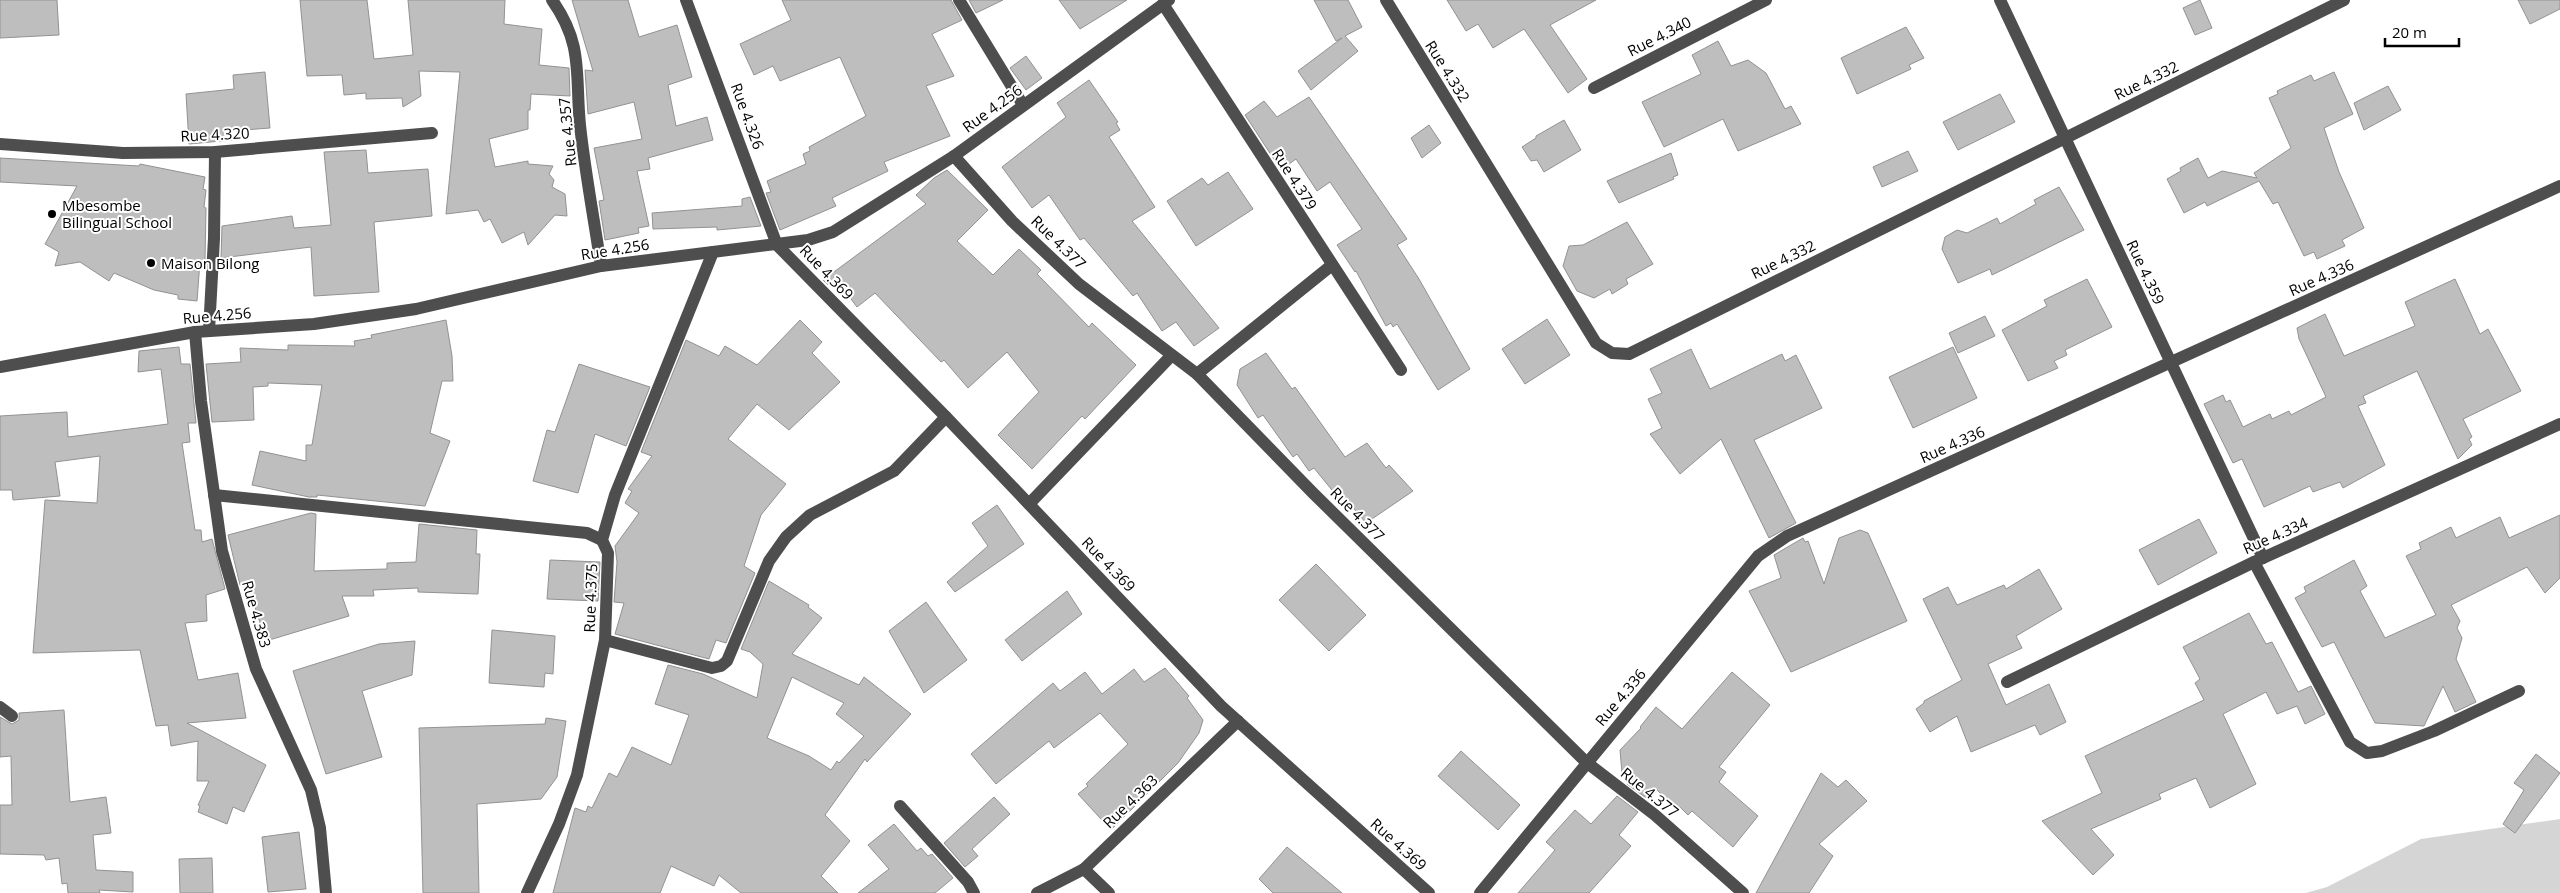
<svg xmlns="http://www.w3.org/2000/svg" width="2560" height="893" font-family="'Open Sans',sans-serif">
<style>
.green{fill:#d5d5d5}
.building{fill:#bebebe;stroke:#929292;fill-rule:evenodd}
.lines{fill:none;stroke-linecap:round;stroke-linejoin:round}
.minor{stroke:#4e4e4e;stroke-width:12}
.poi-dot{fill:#000;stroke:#fff;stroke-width:2}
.labels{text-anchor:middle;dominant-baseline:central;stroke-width:4;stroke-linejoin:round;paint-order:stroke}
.street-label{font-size:15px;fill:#000;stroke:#fff}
.poi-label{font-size:15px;fill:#000;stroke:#fff;text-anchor:start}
</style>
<rect width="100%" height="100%" fill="#fff"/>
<!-- green -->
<polygon class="green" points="2560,819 2560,893 2306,893 2327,887 2421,839"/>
<!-- building -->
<g class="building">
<polygon points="0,0 57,0 59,35 0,38"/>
<polygon points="300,0 367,0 374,59 413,55 408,0 505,0 504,24 542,29 539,65 569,68 570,96 531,94 530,110 528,110 528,129 489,139 495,167 528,161 528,164 553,166 549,174 554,180 552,187 565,194 567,216 555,215 528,245 524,232 502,243 490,219 484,222 478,210 446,214 460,72 419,71 421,96 403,107 402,98 366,99 366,93 344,95 342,75 307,76"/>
<polygon points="572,0 628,0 639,37 677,25 692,77 668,85 676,126 707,117 713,140 648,158 650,169 637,171 649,226 638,228 639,233 605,240 599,201 604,200 594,148 642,139 634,102 588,114 585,70 593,71"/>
<polygon points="782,0 951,0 962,20 932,34 954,76 926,86 950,136 884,162 888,171 832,198 836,206 780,230 766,193 771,192 767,181 806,164 803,154 810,151 809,147 866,116 840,57 780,81 773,66 754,75 740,44 791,20"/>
<polygon points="969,0 1003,0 976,13"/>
<polygon points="1059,0 1127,0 1080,29"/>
<polygon points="1314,0 1348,0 1362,27 1345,36 1358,51 1311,90 1298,71 1342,38 1336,41"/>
<polygon points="1447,0 1596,0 1550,25 1587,79 1568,93 1524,29 1493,48 1478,24 1466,31"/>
<polygon points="2200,0 2212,28 2195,35 2183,8"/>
<polygon points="2518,0 2560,0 2560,9 2530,24"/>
<polygon points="1906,27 1924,58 1909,65 1911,69 1857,94 1841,58"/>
<polygon points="1718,41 1731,66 1748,60 1766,73 1785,109 1791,106 1801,124 1738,151 1723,119 1664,147 1642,102 1701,74 1692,55"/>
<polygon points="1026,56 1042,78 1026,90 1010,68"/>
<polygon points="265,72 270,128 231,131 232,140 189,144 186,94 234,89 233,75"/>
<polygon points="2334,72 2353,114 2324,128 2339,172 2364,228 2342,240 2345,246 2317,259 2314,252 2304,256 2278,202 2273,204 2259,181 2207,206 2205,202 2184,213 2167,179 2181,171 2180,168 2198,158 2208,178 2222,171 2257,178 2254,173 2291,148 2269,98 2278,94 2277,91 2311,75 2314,81"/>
<polygon points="1089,80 1118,122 1116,123 1120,130 1109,137 1155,207 1132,221 1219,328 1194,346 1176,322 1162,331 1137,293 1133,296 1084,238 1080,240 1049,195 1032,208 1002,167 1066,117 1057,103"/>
<polygon points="2388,86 2401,110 2364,130 2354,103"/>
<polygon points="2000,94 2015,122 1958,150 1943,122"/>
<polygon points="1309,97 1407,239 1397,245 1419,279 1470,369 1438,390 1397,324 1393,327 1391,323 1386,326 1356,271 1355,272 1337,245 1362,229 1330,182 1317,191 1296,159 1281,170 1245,115 1264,101 1277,117"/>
<polygon points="1564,120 1581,150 1544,172 1537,160 1531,161 1522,147 1536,138 1536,136"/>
<polygon points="1429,125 1441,143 1422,158 1411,138"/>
<polygon points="366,150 368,173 428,169 432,216 374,222 379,292 314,296 311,247 221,258 222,226 292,216 294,228 331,225 324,152"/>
<polygon points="1908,151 1918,171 1882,187 1873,167"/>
<polygon points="1671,153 1678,175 1673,177 1674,179 1619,203 1607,181"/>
<polygon points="0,158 139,166 140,164 205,177 203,189 206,190 204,207 206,208 205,260 200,261 197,301 178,299 178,295 154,290 114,273 109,281 80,262 55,266 59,252 45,244 77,186 0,182"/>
<polygon points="947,170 988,210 957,241 993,275 1019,249 1041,270 1037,274 1089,327 1092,323 1136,365 1085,419 1082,416 1032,469 998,435 1039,392 1007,352 968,388 944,360 941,362 875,293 857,307 842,287 827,284 823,280 926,204 916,195 934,178"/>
<polygon points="1228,172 1253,209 1196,246 1167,201 1202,178 1208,185"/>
<polygon points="2059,187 2084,230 1992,275 1990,269 1958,283 1942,249 1945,237 1957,230 1967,233 1997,218 2000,224 2036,204 2034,200"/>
<polygon points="750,197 761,226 717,230 717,227 653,229 652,213 742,206 742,199"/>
<polygon points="1627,222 1653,264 1626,279 1628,284 1612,294 1610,289 1594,298 1577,291 1563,266 1569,246 1583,245"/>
<polygon points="2087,279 2112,327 2065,350 2067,355 2054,361 2058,368 2028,381 2002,330 2047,306 2044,300"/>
<polygon points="2455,279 2480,334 2488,329 2521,391 2463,419 2472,437 2469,439 2472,445 2458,459 2417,371 2363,396 2366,403 2358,406 2385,465 2343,488 2340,482 2313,492 2310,486 2264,507 2242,459 2233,463 2204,404 2223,395 2226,402 2230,400 2243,427 2270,414 2272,419 2289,411 2291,415 2326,397 2299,339 2297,328 2325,314 2344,356 2415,326 2405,302"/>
<polygon points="1985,316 1995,336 1958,353 1949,333"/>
<polygon points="1547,319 1570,355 1525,384 1502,349"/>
<polygon points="446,320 452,356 453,381 442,381 430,433 450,441 425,506 317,495 317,497 309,497 252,485 260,451 306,461 306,445 312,445 322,385 268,383 268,386 253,387 254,420 212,422 206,364 241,362 240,348 288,350 288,345 355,346 354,341 372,338 371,335"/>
<polygon points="800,320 822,342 812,353 840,382 789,430 757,404 728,439 786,484 761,515 744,566 755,573 726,643 716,640 709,659 615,634 624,603 614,602 617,562 615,546 639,513 625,503 632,491 628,489 652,456 641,452 686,340 719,356 725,346 757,365"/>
<polygon points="179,347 181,364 190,364 196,423 188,423 190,442 182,443 195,530 201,530 202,542 212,539 225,589 206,595 207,621 185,623 198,680 238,673 246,718 187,723 266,765 244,812 233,807 227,824 198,812 200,806 198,805 209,781 197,781 198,741 171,746 168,725 156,726 140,650 33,653 45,500 97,503 100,456 55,462 60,496 13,500 12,490 0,490 0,416 67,412 68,437 168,424 161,369 138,372 139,351"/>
<polygon points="1953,347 1977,398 1913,428 1889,377"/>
<polygon points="1691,349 1710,389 1782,354 1785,361 1796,355 1822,408 1754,440 1796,523 1769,538 1721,439 1680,474 1650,434 1662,428 1648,399 1662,393 1650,369"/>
<polygon points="1266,353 1292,389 1295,387 1345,457 1367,443 1386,468 1389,465 1413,491 1366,523 1344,497 1340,500 1314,468 1309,471 1297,454 1293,457 1263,415 1258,418 1237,385 1240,369"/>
<polygon points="579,364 650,387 626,446 595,434 578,493 533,481 547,430 555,432"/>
<polygon points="997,505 1024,544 955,592 947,582 988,546 972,523"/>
<polygon points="311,513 316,514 314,571 387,569 387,563 416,562 419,524 477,530 476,554 480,554 478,594 418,592 418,588 373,590 374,596 342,596 349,616 266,641 247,583 240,585 228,535"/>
<polygon points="2560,515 2560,578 2545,593 2527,567 2451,605 2460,621 2457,628 2462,638 2456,659 2476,702 2455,712 2443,686 2424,726 2375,723 2334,642 2322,647 2295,598 2306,592 2304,587 2354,560 2367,586 2360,591 2385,638 2436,615 2406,556 2421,549 2419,543 2451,527 2456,538 2500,517 2509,538"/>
<polygon points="2199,519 2217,553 2158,585 2139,550"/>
<polygon points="1860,530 1868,533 1907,621 1791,672 1749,591 1781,578 1774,555 1803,538 1805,542 1808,541 1824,584 1839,538"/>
<polygon points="550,560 600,562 598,601 547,599"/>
<polygon points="1316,564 1366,615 1329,651 1279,600"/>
<polygon points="2039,569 2062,609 2016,636 2022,648 1988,664 2006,705 2049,684 2066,722 2040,735 2035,725 1971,752 1957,716 1930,732 1916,709 1924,703 1924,701 1962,680 1923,599 1948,587 1957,605 2004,585 2006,589"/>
<path d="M 769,581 L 809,605 L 808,607 L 822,618 L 792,654 L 859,685 L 864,677 L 911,714 L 867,762 L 865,759 L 825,815 L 850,841 L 821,876 L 838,893 L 741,893 L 719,875 L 714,886 L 671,866 L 660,893 L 553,893 L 575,808 L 586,812 L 588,806 L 592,808 L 609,773 L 617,777 L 632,747 L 671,765 L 689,715 L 655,704 L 668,665 L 703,674 L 757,698 L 763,664 L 750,652 L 741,649 ZM 792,677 L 844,703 L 836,714 L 864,736 L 839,763 L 837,761 L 831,770 L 809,756 L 767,738 Z"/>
<polygon points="1067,591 1082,614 1022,661 1005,640"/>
<polygon points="926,602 967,660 924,693 889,631"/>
<polygon points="2249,613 2266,644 2272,642 2298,692 2311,686 2325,714 2305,724 2297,706 2277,714 2266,692 2223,714 2256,784 2210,808 2196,778 2159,794 2161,799 2091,829 2114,855 2093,875 2042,821 2102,793 2085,756 2204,700 2195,683 2200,679 2183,647"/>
<polygon points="492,630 555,636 553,674 545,673 544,687 489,683"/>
<polygon points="415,641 412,675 362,691 382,757 326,774 293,671 379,644"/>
<polygon points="1165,668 1189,696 1187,698 1203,720 1199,733 1178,763 1111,830 1078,794 1088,786 1086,784 1128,744 1100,713 1054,748 1049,741 996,784 971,754 1053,683 1060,691 1085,672 1102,694 1134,669 1144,682"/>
<polygon points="1732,672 1770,705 1719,767 1726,772 1719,782 1758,816 1733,847 1692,811 1688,815 1680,807 1678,810 1657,790 1649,800 1627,784 1630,780 1622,773 1620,750 1641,728 1640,727 1656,707 1682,729"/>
<polygon points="64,710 70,802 106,797 111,833 93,835 96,870 133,872 133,892 99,890 100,893 68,893 67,883 62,884 59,858 46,860 44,855 0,854 0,805 12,805 11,756 0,757 0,717 12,724 19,720 19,713"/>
<polygon points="546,718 566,721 557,777 541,799 477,804 479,893 423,893 419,728 545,724"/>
<polygon points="1461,751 1520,805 1498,830 1438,776"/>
<polygon points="2536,754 2560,773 2515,833 2503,824 2524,790 2514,783"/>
<polygon points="1821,773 1838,787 1846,780 1867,801 1819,844 1833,856 1809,893 1756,893"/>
<polygon points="1617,796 1638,812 1619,835 1631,846 1589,893 1518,893 1555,850 1546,842 1575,810 1591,824"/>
<polygon points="994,797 1010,814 972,849 978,856 965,867 944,843"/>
<polygon points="894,824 917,851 921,848 928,856 932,854 953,878 935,893 858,893 889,869 868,845"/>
<polygon points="299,832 306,889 268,892 262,837"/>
<polygon points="1287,847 1342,893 1273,893 1259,879"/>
<polygon points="212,858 213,893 180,893 179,859"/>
</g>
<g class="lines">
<!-- minor -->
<g class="minor">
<path d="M 552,0 C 584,45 575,75 580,125 C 585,172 594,219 601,266"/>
<polyline points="686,0 777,245 946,417 1221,706 1429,893"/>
<polyline points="959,0 1023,105"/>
<polyline points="1386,0 1596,343 1612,353 1629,354 2344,0"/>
<polyline points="2000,0 2263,558"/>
<polyline points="1163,4 1401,370"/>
<polyline points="1594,88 1766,0"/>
<polyline points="0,144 123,153 215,152 432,133"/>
<polyline points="954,156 1012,221 1079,284 1197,374 1313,493 1586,762 1655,815 1743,893"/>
<polyline points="209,331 214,238 215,152"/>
<polyline points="195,332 201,401 222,551 256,669 311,790 320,828 326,893"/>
<polyline points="0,367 195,332 314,324 416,309 601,266 808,240 833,232 954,156 1169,0"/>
<polyline points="1197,374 1332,265"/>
<polyline points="214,495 587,533 602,540"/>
<polyline points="1029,504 1171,356"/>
<polyline points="2254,562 2350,742 2367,753 2382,751 2434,731 2519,691"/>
<polyline points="605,640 712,668 721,666 727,661 769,561 786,537 810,515 894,471 946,417"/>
<polyline points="2007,682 2254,562 2560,424"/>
<polyline points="0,707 12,716"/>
<polyline points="900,806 968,882 974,893"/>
<polyline points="1084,869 1109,893"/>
<polyline points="527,893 559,824 577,775 605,640 608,553 602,540 615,495 713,252"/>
<polyline points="1037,893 1084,869 1238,721"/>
<polyline points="1480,893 1758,556 1787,536 2560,186"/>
</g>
</g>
<!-- markers -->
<g class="poi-dot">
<circle cx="52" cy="214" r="5"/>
<circle cx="151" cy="263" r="5"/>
</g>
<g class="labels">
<!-- street labels -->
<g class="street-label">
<text transform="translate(1659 36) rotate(-27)">Rue 4.340</text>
<text transform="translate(1448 71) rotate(58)">Rue 4.332</text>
<text transform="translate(2146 80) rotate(-26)">Rue 4.332</text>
<text transform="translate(992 108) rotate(-36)">Rue 4.256</text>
<text transform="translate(748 116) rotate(70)">Rue 4.326</text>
<text transform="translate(567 132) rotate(-96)">Rue 4.357</text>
<text transform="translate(215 134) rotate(-3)">Rue 4.320</text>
<text transform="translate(1295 179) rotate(57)">Rue 4.379</text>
<text transform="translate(1059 242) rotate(44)">Rue 4.377</text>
<text transform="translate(615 249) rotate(-9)">Rue 4.256</text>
<text transform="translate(1783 259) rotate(-26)">Rue 4.332</text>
<text transform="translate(827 272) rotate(46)">Rue 4.369</text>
<text transform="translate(2146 272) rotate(65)">Rue 4.359</text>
<text transform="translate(2321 277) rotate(-24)">Rue 4.336</text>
<text transform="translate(217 315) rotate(-5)">Rue 4.256</text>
<text transform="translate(1952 444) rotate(-24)">Rue 4.336</text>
<text transform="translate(1358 514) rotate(45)">Rue 4.377</text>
<text transform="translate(2275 535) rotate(-24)">Rue 4.334</text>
<text transform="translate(1109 564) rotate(46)">Rue 4.369</text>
<text transform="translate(590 598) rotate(-88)">Rue 4.375</text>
<text transform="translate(257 614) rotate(74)">Rue 4.383</text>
<text transform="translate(1620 697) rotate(-50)">Rue 4.336</text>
<text transform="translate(1650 792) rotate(39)">Rue 4.377</text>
<text transform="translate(1130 801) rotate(-44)">Rue 4.363</text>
<text transform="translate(1399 844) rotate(42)">Rue 4.369</text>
</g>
<!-- poi labels -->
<g class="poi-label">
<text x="62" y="205">Mbesombe<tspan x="62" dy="17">Bilingual School</tspan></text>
<text x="161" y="263">Maison Bilong</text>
</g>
</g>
<!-- scale -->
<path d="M2385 38v8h74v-8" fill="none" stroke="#000000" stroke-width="2.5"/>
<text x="2392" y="38" font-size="15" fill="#000000" stroke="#ffffff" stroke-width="4" paint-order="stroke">20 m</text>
</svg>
